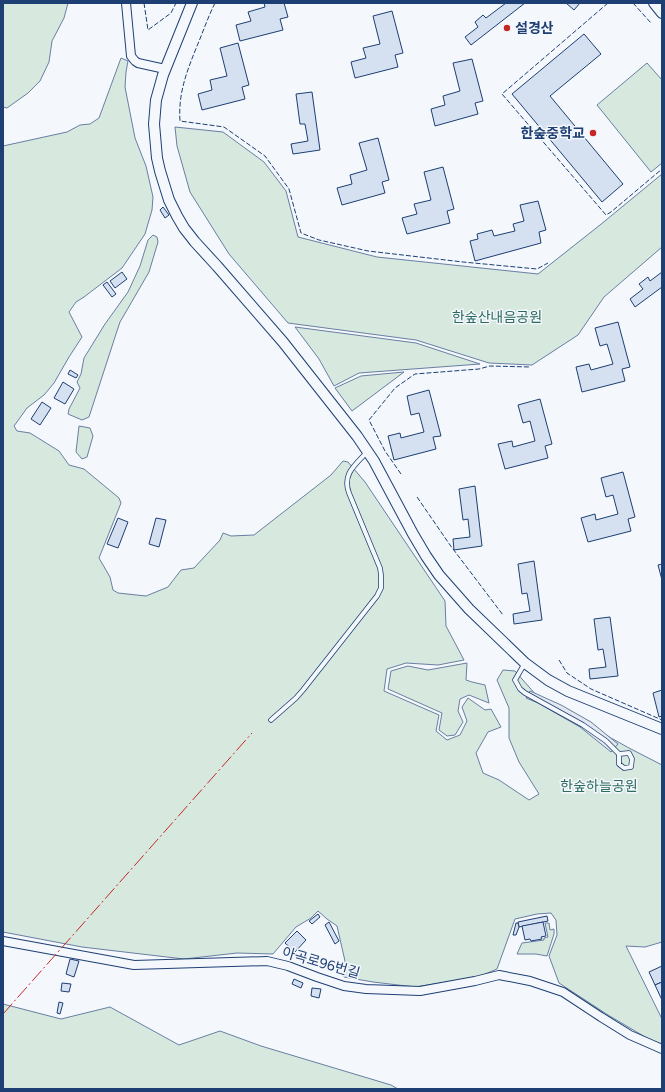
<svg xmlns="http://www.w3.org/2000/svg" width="665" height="1092" font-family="Figtree,'Noto Sans KR',sans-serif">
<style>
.green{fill:#d7e8df;stroke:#687fa3}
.parking{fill:#e3e8f0;stroke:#687fa3}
.building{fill:#d5e0f0;stroke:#1d3f73}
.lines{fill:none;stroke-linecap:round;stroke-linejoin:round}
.service-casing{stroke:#1d3f73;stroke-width:5.5}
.minor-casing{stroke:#1d3f73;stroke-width:10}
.tertiary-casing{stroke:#1d3f73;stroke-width:12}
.service{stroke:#f4f7fb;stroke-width:4}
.minor{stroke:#f4f7fb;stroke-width:8}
.tertiary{stroke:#f4f7fb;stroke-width:10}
.fence{stroke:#1d3f73;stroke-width:1;stroke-dasharray:5 2;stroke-linecap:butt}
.power{stroke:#c62828;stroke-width:1;stroke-dasharray:14 3 2 3;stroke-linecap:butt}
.poi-dot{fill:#c62828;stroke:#f4f7fb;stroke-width:1.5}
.labels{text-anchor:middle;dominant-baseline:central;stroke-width:3;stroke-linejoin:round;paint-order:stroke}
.poi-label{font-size:14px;font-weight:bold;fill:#1d3f73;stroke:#f4f7fb;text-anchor:start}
.park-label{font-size:14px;fill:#2c6c60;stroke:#f4f7fb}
.street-label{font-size:14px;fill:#1d3f73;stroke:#f4f7fb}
</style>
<rect width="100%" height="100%" fill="#f4f7fb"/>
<!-- green -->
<g class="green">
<polygon points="3,3 68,3 64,18 52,41 49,62 40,81 28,93 7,108 3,107"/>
<polygon points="121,58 128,61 126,72 125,87 135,138 146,166 153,197 152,210 145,234 122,268 84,297 76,302 69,312 82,337 69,357 54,383 44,395 27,408 14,426 17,431 30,433 59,451 69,465 84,469 119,498 121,503 99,558 110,577 113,590 118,593 146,596 168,587 181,570 194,568 220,540 223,533 231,536 254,535 331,475 343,461 348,462 365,482 445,601 446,626 464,660 438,665 406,663 387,669 384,691 439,715 436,731 447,740 460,735 467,721 462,707 468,698 485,710 491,709 501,727 488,732 476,753 483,773 499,780 529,800 539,794 519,762 509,738 509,708 497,680 503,670 515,671 537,696 566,713 629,748 662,765 662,942 645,947 626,946 662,1019 662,1043 657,1044 608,1015 559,983 549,956 557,935 556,920 551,913 537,914 515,919 497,969 478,977 415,987 373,982 344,977 345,961 337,926 327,919 318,911 311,918 296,927 273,954 237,953 184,959 82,947 3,932 3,146 67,132 80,125 90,124 99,118"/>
<polygon points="647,63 662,80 662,163 651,172 597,105"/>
<polygon points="175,127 223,132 264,162 286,191 298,237 377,257 538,274 600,225 662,174 662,247 604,297 578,335 532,365 489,363 416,340 288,323 229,254 190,192 177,146"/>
<polygon points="153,235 157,237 158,242 149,272 120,322 116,334 89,417 82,420 68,414 69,409 80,388 77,382 81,374 84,358 105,324 128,292 140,266 148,240"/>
<polygon points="295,327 416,343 480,364 359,373 334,386 319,359"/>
<polygon points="404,372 352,411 335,388 361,376"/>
<polygon points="79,426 90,428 93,436 87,457 82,459 76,452"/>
<polygon points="467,663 466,680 472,682 485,685 489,703 469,695 460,699 458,711 463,722 455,735 447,736 439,730 442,713 388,689 391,671 408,666 428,670"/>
<polygon points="545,923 549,923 550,930 554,929 554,934 547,956 536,954 517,954 522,943 544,940 544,938 548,937"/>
<polygon points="3,1004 61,1019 110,1007 179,1045 220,1031 261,1046 391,1085 398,1089 3,1089"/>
</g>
<!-- parking -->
<polygon class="parking" points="530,691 561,705 591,722 618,744 611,752 580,727 538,703 526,698"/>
<!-- building -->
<g class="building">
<polygon points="264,3 284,3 288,17 280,19 283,30 240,41 236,25 251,21 248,12 265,7"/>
<polygon points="506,3 525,3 471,45 465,37 478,27 475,22 483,15 486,18"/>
<polygon points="566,3 580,3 574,10"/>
<polygon points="392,11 403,53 395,55 398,67 355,78 351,62 366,58 363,48 380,44 373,16"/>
<polygon points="584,34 601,54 550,96 623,184 602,202 512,94"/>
<polygon points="238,43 249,85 242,87 245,99 202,110 198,94 212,90 210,80 227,76 220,48"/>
<polygon points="472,59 483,101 475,103 478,114 435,126 431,109 445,105 443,96 460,91 453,63"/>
<polygon points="312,92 320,150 293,154 291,144 308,141 305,124 300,124 296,94"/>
<polygon points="378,138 389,180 382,182 385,193 342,205 337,188 352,184 350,175 367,170 359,143"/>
<polygon points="443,167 454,209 447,211 450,223 407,234 402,218 417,214 414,204 431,200 424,172"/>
<polygon points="538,201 546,230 539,232 541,243 475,261 470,241 478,239 477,234 492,230 494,236 515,231 513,224 524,221 520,205"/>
<polygon points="163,207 169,215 165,218 160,210"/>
<polygon points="122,272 127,279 115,288 110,281"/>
<polygon points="662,272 662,287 635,307 630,299 643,289 639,284 648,277 650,281"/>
<polygon points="107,282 116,294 112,297 103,285"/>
<polygon points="618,322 630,367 622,369 625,381 582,392 576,367 589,364 591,370 613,364 607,344 600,346 595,328"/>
<polygon points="70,370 78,375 76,378 68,374"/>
<polygon points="63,382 74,389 65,404 54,398"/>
<polygon points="429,390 441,436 433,437 436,449 394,460 388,436 400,433 401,438 424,432 419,413 411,415 407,396"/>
<polygon points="540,399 552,444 545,446 548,458 505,469 498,444 512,441 513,447 535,441 530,421 523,423 518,405"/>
<polygon points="42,402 51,408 40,425 31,419"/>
<polygon points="623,472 635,517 628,519 631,531 588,542 581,518 595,514 596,520 618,514 613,495 606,497 601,478"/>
<polygon points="475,486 482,546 454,550 453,539 470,537 468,519 463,520 459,489"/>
<polygon points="118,518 128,522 118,548 107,544"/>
<polygon points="156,518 166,520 159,547 149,544"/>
<polygon points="534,561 542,620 514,624 513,614 530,611 527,593 522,594 518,564"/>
<polygon points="662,564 662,580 658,565"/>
<polygon points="610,617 618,676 590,679 589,669 606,667 603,649 598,650 594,619"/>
<polygon points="662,690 662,716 659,717 653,693"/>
<polygon points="318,914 320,917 312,924 309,921"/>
<polygon points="547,916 548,921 519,927 518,922"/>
<polygon points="329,922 339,941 335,944 325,925"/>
<polygon points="543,922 546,936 541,937 542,939 531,941 530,939 525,940 522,926"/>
<polygon points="516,923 518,923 519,927 516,935 513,935"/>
<polygon points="297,931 306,940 295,952 285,943"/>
<polygon points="70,959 79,961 74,977 66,974"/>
<polygon points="662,966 662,982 655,985 649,972"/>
<polygon points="294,979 303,983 301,988 292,984"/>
<polygon points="662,982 662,1000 655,985"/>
<polygon points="62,983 71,984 69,992 61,991"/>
<polygon points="312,988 321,989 319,998 311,996"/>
<polygon points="59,1002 63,1003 60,1014 57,1013"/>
</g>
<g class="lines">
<defs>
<g id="service">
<polyline points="525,663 515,680 520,689 525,693 583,725 606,741 619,754 619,764 624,768 631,767 632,759 629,753 619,754"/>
<path d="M 271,720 L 296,698 L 303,690 L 377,596 L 381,588 L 381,575 L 380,568 L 349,493 C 342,474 355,465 367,452"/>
</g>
<g id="minor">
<polyline points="126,3 131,56 135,61 138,63 165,69"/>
<polyline points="3,941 134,965 267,961 288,966 317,977 344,986 366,989 420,991 475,981 499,975 530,981 563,992 601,1017 630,1035 662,1049"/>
</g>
<g id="tertiary">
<polyline points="192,3 163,75 156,100 154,124 157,158 160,171 169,200 177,216 184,228 195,242 217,266 283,342 357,436 374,461 413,534 426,556 439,575 469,609 525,663 548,680 568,691 662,729"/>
<polyline points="654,3 662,13"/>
</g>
</defs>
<!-- service casing -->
<use href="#service" class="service-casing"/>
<!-- minor casing -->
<use href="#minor" class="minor-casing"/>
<!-- tertiary casing -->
<use href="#tertiary" class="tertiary-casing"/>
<!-- service -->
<use href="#service" class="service"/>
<!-- minor -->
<use href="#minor" class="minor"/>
<!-- tertiary -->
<use href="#tertiary" class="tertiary"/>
<!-- fence -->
<g class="fence">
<polyline points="144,3 148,30 171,13 176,3"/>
<path d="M 215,3 C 208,17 203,32 197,46 C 187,71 178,93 180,121 L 224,127 L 265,156 L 289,189 L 301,233 L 319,240 L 368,251 L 463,262 L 537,269 L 548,263"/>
<polyline points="608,3 502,94 606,215 611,212 662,169"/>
<polyline points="633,3 651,23"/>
<polyline points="401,474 385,451 369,420 395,388 415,374 479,369 490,366 530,367"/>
<polyline points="417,497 450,545 503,615"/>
<polyline points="559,660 567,673 591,689 662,720"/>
</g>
<!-- power -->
<polyline class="power" points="3,1014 252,733"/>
</g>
<!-- markers -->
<g class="poi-dot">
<circle cx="507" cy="28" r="4"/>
<circle cx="593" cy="133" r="4"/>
</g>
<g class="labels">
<!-- poi labels -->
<g class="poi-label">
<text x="515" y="28">설경산</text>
<text x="585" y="133" text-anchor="end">한숲중학교</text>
</g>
<!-- park labels -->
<g class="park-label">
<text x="497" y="317">한숲산내음공원</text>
<text x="599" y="786">한숲하늘공원</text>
</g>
<!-- street labels -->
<g class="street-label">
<text transform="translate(321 963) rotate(16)">아곡로96번길</text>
</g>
</g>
<!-- border -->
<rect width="665" height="1092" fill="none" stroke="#1d3f73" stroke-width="8"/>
</svg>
